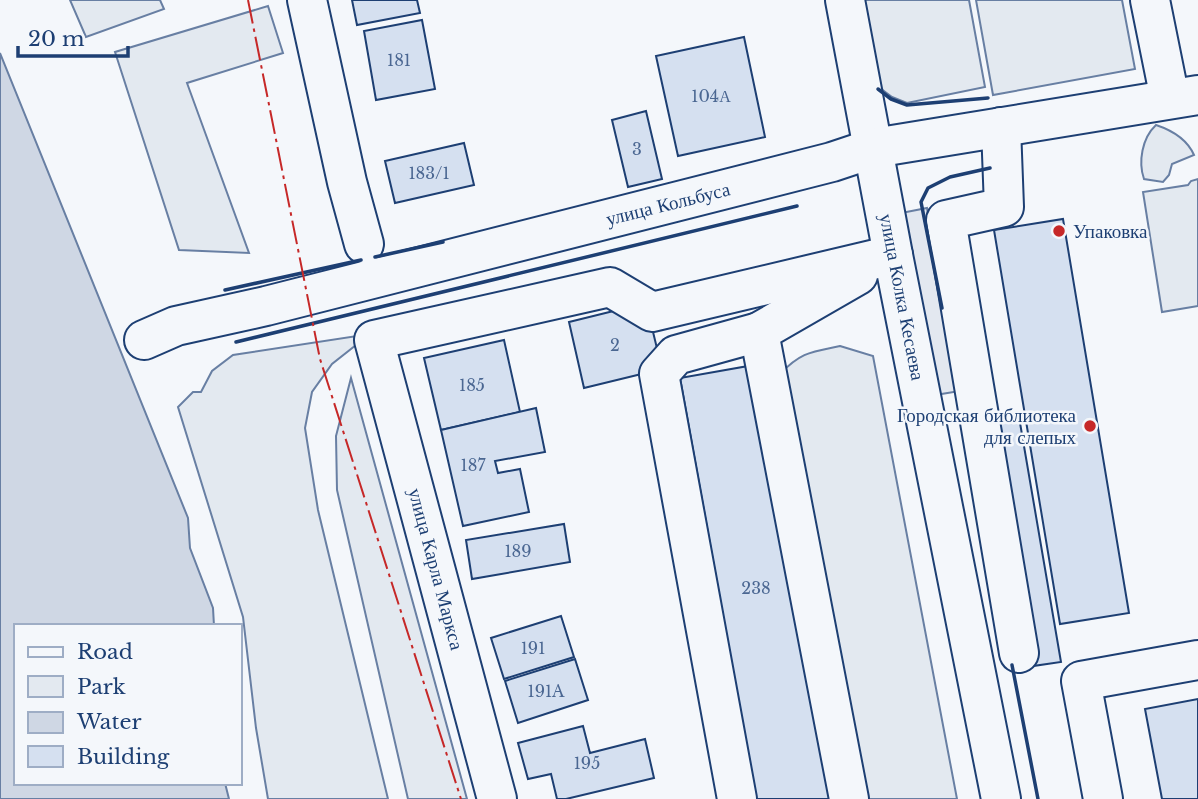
<svg xmlns="http://www.w3.org/2000/svg" width="1198" height="799" font-family="'Libre Baskerville',serif">
<style>
.green{fill:#e3e9f0;stroke:#687fa3;stroke-width:2}
.parking{fill:#e3e8f0;stroke:#687fa3;stroke-width:2}
.water{fill:#cfd7e4;stroke:#687fa3;stroke-width:2}
.building{fill:#d5e0f0;stroke:#1d3f73;stroke-width:2}
.lines{fill:none;stroke-linecap:round;stroke-linejoin:round}
.minor-casing{stroke:#1d3f73;stroke-width:42}
.minor{stroke:#f4f7fb;stroke-width:38}
.wall{stroke:#1d3f73;stroke-width:3.5}
.power{stroke:#c62828;stroke-width:2;stroke-dasharray:24 5 3.5 5;stroke-linecap:butt}
.poi-dot{fill:#c62828;stroke:#f4f7fb;stroke-width:2.5}
.labels{text-anchor:middle;dominant-baseline:central;stroke-width:5;stroke-linejoin:round;paint-order:stroke}
.number-label{font-size:16px;fill:#4b6792}
.street-label{font-size:19px;fill:#1d3f73;stroke:#f4f7fb}
.poi-label{font-size:19px;fill:#1d3f73;stroke:#f4f7fb;text-anchor:start}
</style>
<rect width="100%" height="100%" fill="#f4f7fb"/>
<!-- green -->
<g class="green">
<polygon points="70,0 160,0 164,9 86,37"/>
<polygon points="860,0 969,0 985,87 907,103 892,97 880,88"/>
<polygon points="976,0 1122,0 1135,69 993,95"/>
<polygon points="268,6 283,53 187,83 249,253 179,250 115,52"/>
<path d="M 1156,125 C 1171,130 1187,139 1194,155 L 1172,164 L 1169,175 L 1163,182 L 1144,179 C 1138,162 1142,138 1156,125 Z"/>
<polygon points="1198,179 1198,306 1162,312 1143,192 1188,185 1191,181"/>
<polygon points="370,334 332,364 312,392 305,428 318,510 388,799 268,799 256,728 243,617 178,407 193,392 201,392 212,371 233,355"/>
<path d="M 840,346 L 873,356 L 957,799 L 856,799 L 780,374 C 801,352 811,352 840,346 Z"/>
<polygon points="351,378 467,799 408,799 337,490 336,436"/>
</g>
<!-- parking -->
<polygon class="parking" points="927,208 960,391 929,396 896,214"/>
<!-- water -->
<polygon class="water" points="0,53 188,518 190,548 213,608 214,626 16,626 16,783 225,783 229,799 0,799"/>
<!-- building -->
<g class="building">
<polygon points="352,0 417,0 420,13 357,25"/>
<polygon points="422,20 435,89 376,100 364,31"/>
<polygon points="744,37 765,137 678,156 656,56"/>
<polygon points="646,111 662,179 628,187 612,120"/>
<polygon points="464,143 474,185 395,203 385,161"/>
<polygon points="1063,219 1129,613 1060,624 994,230"/>
<polygon points="646,303 662,369 584,388 569,322"/>
<polygon points="504,340 520,412 441,430 424,358"/>
<polygon points="754,365 833,799 756,799 680,378"/>
<polygon points="536,408 545,452 495,461 498,473 520,469 529,512 463,526 441,430"/>
<polygon points="1019,417 1061,662 1033,666 991,422"/>
<polygon points="564,524 570,562 472,579 466,540"/>
<polygon points="561,616 574,657 504,679 491,638"/>
<polygon points="575,659 588,700 518,723 505,681"/>
<polygon points="1198,699 1198,799 1162,799 1145,709"/>
<polygon points="583,726 590,753 645,739 654,778 566,799 557,799 551,774 528,779 518,743"/>
</g>
<g class="lines">
<defs>
<g id="minor">
<polyline points="307,0 347,182 364,244"/>
<polyline points="845,0 893,255 1001,799"/>
<polyline points="1150,0 1170,99"/>
<polyline points="1001,127 1004,207 946,220 1019,653"/>
<polyline points="144,340 176,326 266,306 832,162 874,148 1198,95"/>
<polyline points="497,799 374,340 610,287 652,312 893,255"/>
<polyline points="737,799 659,374 676,355 759,332"/>
<polyline points="849,799 759,332 858,275"/>
<polyline points="1103,799 1081,681 1198,660"/>
</g>
</defs>
<!-- minor casing -->
<use href="#minor" class="minor-casing"/>
<!-- minor -->
<use href="#minor" class="minor"/>
<!-- wall -->
<g class="wall">
<polyline points="878,89 891,99 907,105 988,98"/>
<polyline points="375,257 443,242"/>
<polyline points="225,290 361,260"/>
<polyline points="942,308 921,202 928,188 950,177 990,168"/>
<polyline points="236,342 797,206"/>
<polyline points="1012,665 1038,799"/>
</g>
<!-- power -->
<polyline class="power" points="248,0 320,359 461,799"/>
</g>
<!-- markers -->
<g class="poi-dot">
<circle cx="1059" cy="231" r="7"/>
<circle cx="1090" cy="426" r="7"/>
</g>
<g class="labels">
<!-- number labels -->
<g class="number-label">
<text x="399" y="60">181</text>
<text x="711" y="96">104А</text>
<text x="637" y="149">3</text>
<text x="429" y="173">183/1</text>
<text x="615" y="345">2</text>
<text x="472" y="385">185</text>
<text x="473" y="465">187</text>
<text x="518" y="551">189</text>
<text x="756" y="588">238</text>
<text x="533" y="648">191</text>
<text x="546" y="691">191A</text>
<text x="587" y="763">195</text>
</g>
<!-- street labels -->
<g class="street-label">
<text transform="translate(668 204) rotate(-14)">улица Кольбуса</text>
<text transform="translate(902 297) rotate(79)">улица Колка Кесаева</text>
<text transform="translate(436 569) rotate(75)">улица Карла Маркса</text>
</g>
<!-- poi labels -->
<g class="poi-label">
<text x="1073" y="231">Упаковка</text>
<text x="1076" y="415" text-anchor="end">Городская библиотека<tspan x="1076" dy="22">для слепых</tspan></text>
</g>
</g>
<!-- legend -->
<rect x="14" y="624" width="228" height="161" fill="#f4f7fb" stroke="#9eadc5" stroke-width="2"/>
<rect x="28" y="647" width="35" height="10" fill="#f4f7fb" stroke="#9eadc5" stroke-width="2"/>
<text x="77" y="659" font-size="21" fill="#1d3f73">Road</text>
<rect x="28" y="676" width="35" height="21" fill="#e3e9f0" stroke="#9eadc5" stroke-width="2"/>
<text x="77" y="694" font-size="21" fill="#1d3f73">Park</text>
<rect x="28" y="712" width="35" height="21" fill="#cfd7e4" stroke="#9eadc5" stroke-width="2"/>
<text x="77" y="729" font-size="21" fill="#1d3f73">Water</text>
<rect x="28" y="746" width="35" height="21" fill="#d5e0f0" stroke="#9eadc5" stroke-width="2"/>
<text x="77" y="764" font-size="21" fill="#1d3f73">Building</text>
<!-- scale -->
<path d="M18 46v10h110v-10" fill="none" stroke="#1d3f73" stroke-width="3.5"/>
<text x="28" y="46" font-size="21" fill="#1d3f73" stroke="#f4f7fb" stroke-width="5" paint-order="stroke">20 m</text>
</svg>
